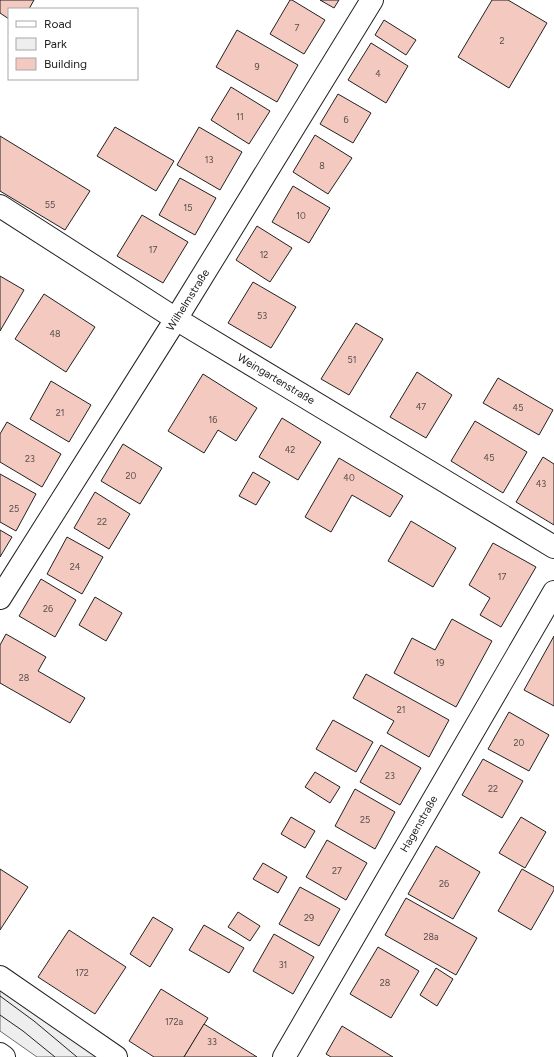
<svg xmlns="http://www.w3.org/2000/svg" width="554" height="1057" font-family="Figtree,sans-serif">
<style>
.green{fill:#eee;stroke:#6f6f6f}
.building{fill:#f3c9c0;stroke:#222}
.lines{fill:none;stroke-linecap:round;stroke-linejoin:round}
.street-casing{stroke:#222;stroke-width:24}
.secondary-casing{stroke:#222;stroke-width:24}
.street{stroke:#fff;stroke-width:22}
.secondary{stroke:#fff;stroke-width:22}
.tram{stroke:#222;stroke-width:1}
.labels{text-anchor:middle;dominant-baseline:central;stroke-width:3;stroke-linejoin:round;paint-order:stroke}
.number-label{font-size:9px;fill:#564c4a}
.street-label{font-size:11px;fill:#222;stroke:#fff}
</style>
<rect width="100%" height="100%" fill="#fff"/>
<!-- green -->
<polygon class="green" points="0,985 104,1057 37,1057 0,1031"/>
<!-- building -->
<g class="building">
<polygon points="0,0 34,0 29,9 9,9 9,19 0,13"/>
<polygon points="290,0 292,0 325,20 304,54 270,34"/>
<polygon points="320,0 339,0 334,8"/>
<polygon points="492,0 508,0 547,23 509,88 458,57"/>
<polygon points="384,20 416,40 406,55 375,35"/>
<polygon points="237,30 298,65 277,102 216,67"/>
<polygon points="371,43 408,66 386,103 348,80"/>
<polygon points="231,87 270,111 249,144 211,120"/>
<polygon points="338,94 371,113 353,143 320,124"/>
<polygon points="115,127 174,161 156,191 97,156"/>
<polygon points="199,127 242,152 220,190 177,165"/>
<polygon points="315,135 352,158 328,194 293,172"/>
<polygon points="0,136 90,191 65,230 0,191"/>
<polygon points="180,178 216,198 195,235 159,215"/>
<polygon points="293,186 330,208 309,243 272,222"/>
<polygon points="142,215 188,242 163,283 117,256"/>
<polygon points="257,226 292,248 270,282 236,260"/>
<polygon points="0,276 24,290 0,331"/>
<polygon points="253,282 296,307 271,348 228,323"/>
<polygon points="44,294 95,327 66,372 15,339"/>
<polygon points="356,323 383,339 349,395 321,379"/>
<polygon points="417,372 452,395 426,438 390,417"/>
<polygon points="203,374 257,408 236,441 218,430 204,453 168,431"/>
<polygon points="498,378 553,410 539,435 483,403"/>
<polygon points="51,381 91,405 69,442 30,419"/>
<polygon points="282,418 321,442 298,480 259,457"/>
<polygon points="475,421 527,452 503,493 451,461"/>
<polygon points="7,422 61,454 42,487 0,462 0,434"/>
<polygon points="123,444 162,468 140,504 101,481"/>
<polygon points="543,457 554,464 554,525 516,502"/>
<polygon points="339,458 403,496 390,517 352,495 331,532 305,517"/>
<polygon points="253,472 270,482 256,505 239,496"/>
<polygon points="0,474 36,494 16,531 0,522"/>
<polygon points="95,492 130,514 109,549 74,528"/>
<polygon points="411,521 456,548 433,587 388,561"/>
<polygon points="0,530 12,537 0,557"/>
<polygon points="67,537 103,557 82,594 47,574"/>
<polygon points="493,543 536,567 501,627 480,615 490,598 469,585"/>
<polygon points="41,579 76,600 55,637 19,616"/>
<polygon points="95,597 122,613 106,641 79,625"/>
<polygon points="452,619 492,641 456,707 394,673 412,638 435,650"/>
<polygon points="6,634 46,657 38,671 85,698 70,723 0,683 0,645"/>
<polygon points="554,636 554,706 524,690"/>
<polygon points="366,674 449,720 429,757 387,733 394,721 353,698"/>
<polygon points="509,712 549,735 529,771 488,749"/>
<polygon points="333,720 373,742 356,772 316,749"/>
<polygon points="381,745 421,768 400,805 360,782"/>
<polygon points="483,759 523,781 502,818 462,795"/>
<polygon points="315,772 340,787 330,803 305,787"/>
<polygon points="355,789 395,812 375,849 335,826"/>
<polygon points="291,817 315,831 305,848 281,834"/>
<polygon points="521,817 546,832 525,868 499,853"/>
<polygon points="327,840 367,863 346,900 306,877"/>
<polygon points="436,846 480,872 453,919 408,894"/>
<polygon points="263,863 287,877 278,893 253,879"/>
<polygon points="0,869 28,887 0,930"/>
<polygon points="522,869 554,887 554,890 531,930 498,911"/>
<polygon points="300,887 340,909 319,946 279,924"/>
<polygon points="406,898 477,938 456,975 385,935"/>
<polygon points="238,912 260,926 250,941 228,927"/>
<polygon points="153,917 173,929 150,967 130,954"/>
<polygon points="204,925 244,948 229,973 189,950"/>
<polygon points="69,930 126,967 95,1014 38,977"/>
<polygon points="274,934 314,957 293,994 253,971"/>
<polygon points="378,947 419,971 391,1018 350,994"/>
<polygon points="436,968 453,979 437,1006 420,995"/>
<polygon points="161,989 208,1018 184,1057 154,1057 129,1041"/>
<polygon points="204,1024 257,1057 184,1057"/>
<polygon points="342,1026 393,1057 331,1057 326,1054"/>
</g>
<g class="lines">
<defs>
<g id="street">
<polyline points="0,206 176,319 554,547"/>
<polyline points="0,598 176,319 372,0"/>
<polyline points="0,977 116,1057"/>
<polyline points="284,1057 554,592"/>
</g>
<polyline id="secondary" points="0,1054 4,1057"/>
</defs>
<!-- street casing -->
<use href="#street" class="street-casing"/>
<!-- secondary casing -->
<use href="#secondary" class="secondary-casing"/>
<!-- street -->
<use href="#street" class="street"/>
<!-- secondary -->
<use href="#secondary" class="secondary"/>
<!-- tram -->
<g class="tram">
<polyline points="0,996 34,1021 77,1057"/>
<polyline points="0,1015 23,1031 55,1057"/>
</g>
</g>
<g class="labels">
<!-- number labels -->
<g class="number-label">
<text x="297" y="27">7</text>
<text x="502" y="40">2</text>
<text x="257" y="66">9</text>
<text x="378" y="73">4</text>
<text x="240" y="116">11</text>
<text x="346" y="119">6</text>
<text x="209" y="159">13</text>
<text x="322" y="165">8</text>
<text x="50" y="204">55</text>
<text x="188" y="207">15</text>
<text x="301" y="215">10</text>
<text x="153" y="249">17</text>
<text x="264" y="254">12</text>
<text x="262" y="315">53</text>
<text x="55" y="333">48</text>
<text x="352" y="359">51</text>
<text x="421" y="406">47</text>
<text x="518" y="407">45</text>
<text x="60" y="412">21</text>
<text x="213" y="419">16</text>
<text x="290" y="449">42</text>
<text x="489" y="457">45</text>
<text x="30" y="458">23</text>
<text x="131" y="475">20</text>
<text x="349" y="477">40</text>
<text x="541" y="483">43</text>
<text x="14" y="508">25</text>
<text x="102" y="521">22</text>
<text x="75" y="566">24</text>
<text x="502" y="576">17</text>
<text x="48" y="608">26</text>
<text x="440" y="662">19</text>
<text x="24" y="677">28</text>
<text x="401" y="709">21</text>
<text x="519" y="742">20</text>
<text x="390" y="775">23</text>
<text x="493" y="788">22</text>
<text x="365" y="819">25</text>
<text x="337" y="870">27</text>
<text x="444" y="883">26</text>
<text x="309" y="917">29</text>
<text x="431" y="936">28a</text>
<text x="283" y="964">31</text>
<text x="82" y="972">172</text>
<text x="385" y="982">28</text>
<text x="174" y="1021">172a</text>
<text x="212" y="1041">33</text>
</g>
<!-- street labels -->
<g class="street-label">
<text transform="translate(188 300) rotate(-58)">Wilhelmstraße</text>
<text transform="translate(276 379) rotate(31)">Weingartenstraße</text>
<text transform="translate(419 824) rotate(-60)">Hagenstraße</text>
</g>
</g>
<!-- legend -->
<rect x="8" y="8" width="130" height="72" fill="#ffffff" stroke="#a7a7a7"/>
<rect x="16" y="21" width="20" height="6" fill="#ffffff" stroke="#a7a7a7"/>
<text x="44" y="28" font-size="12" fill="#222222">Road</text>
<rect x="16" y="38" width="20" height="12" fill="#eeeeee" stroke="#a7a7a7"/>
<text x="44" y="48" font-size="12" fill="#222222">Park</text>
<rect x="16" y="58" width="20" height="12" fill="#f3c9c0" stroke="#a7a7a7"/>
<text x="44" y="68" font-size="12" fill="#222222">Building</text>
</svg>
